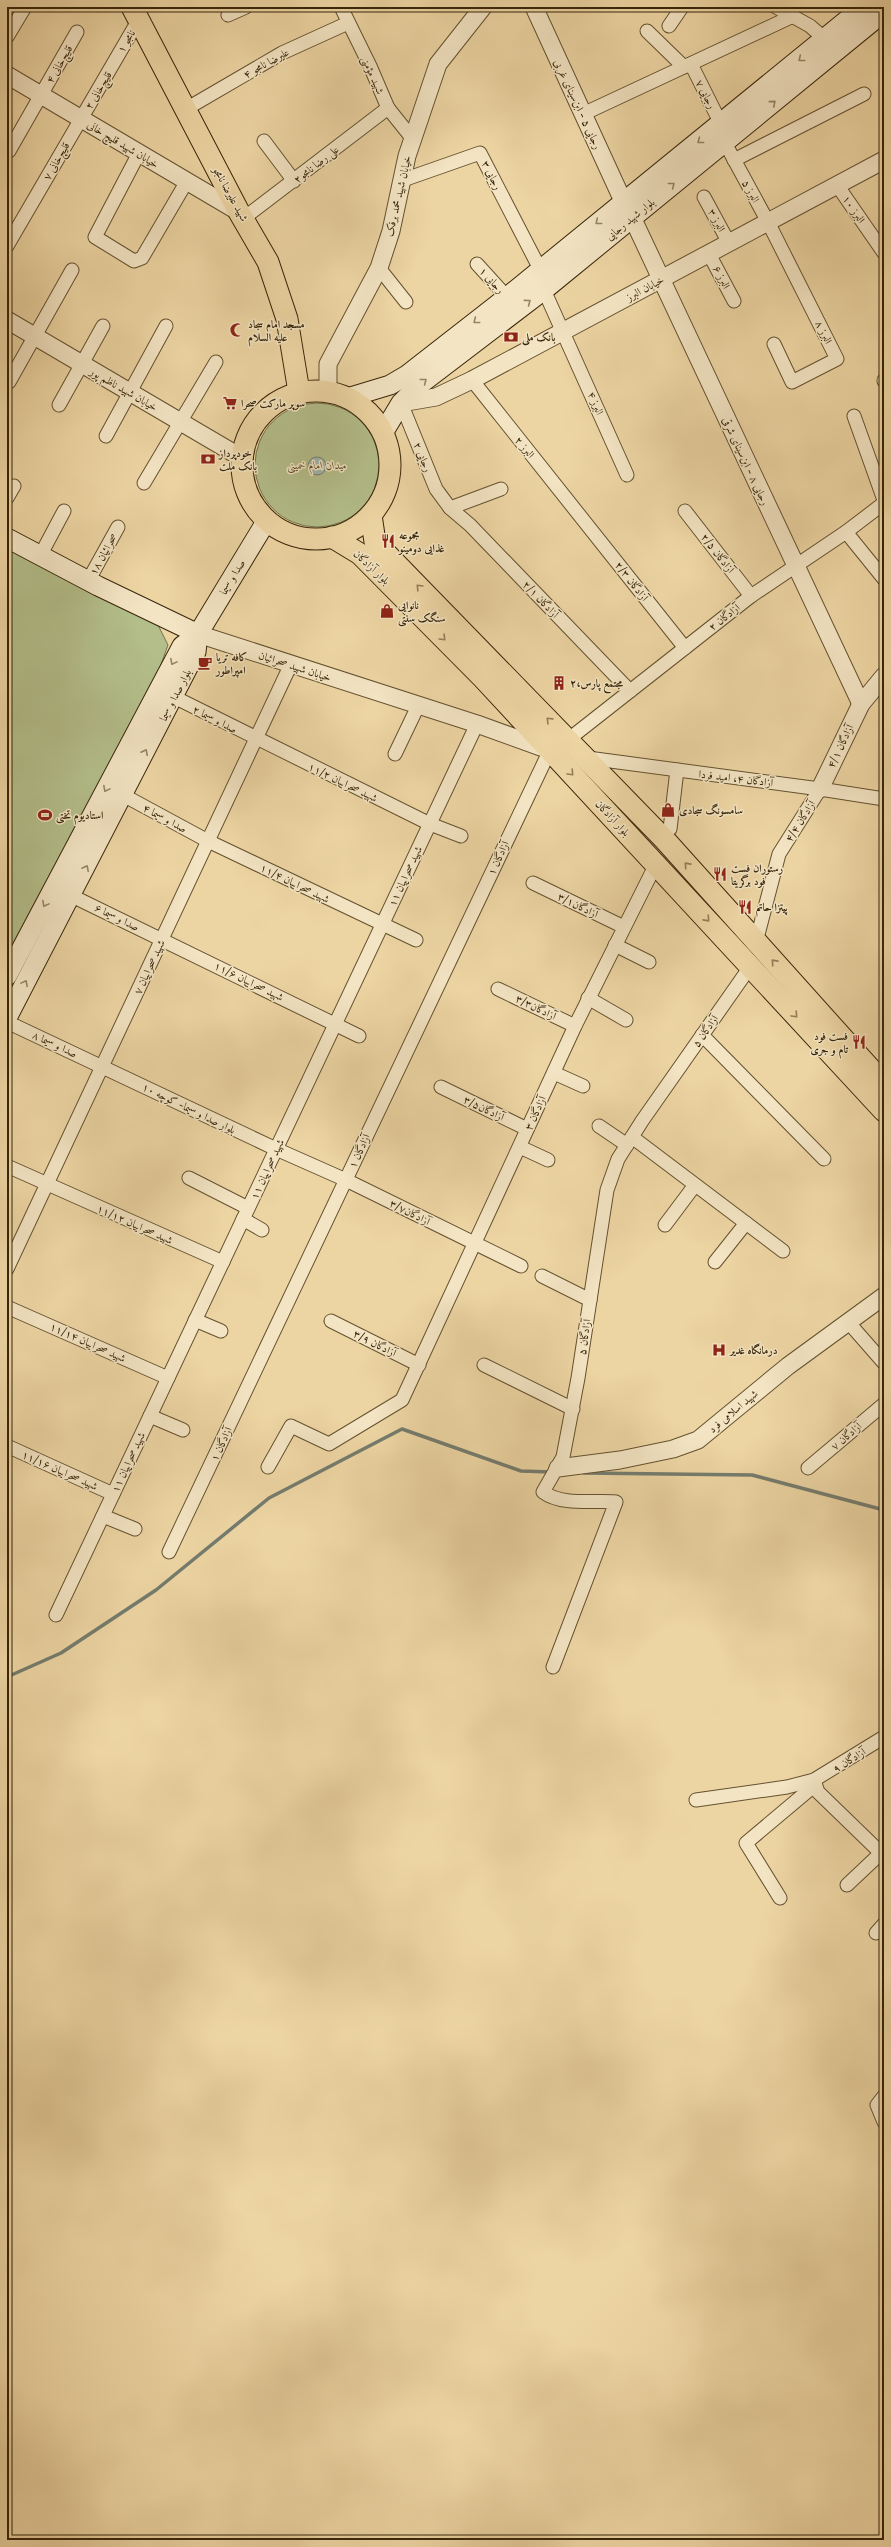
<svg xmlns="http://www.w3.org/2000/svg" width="891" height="2547" font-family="'Libre Caslon Text',Amiri,serif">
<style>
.green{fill:#b3be8a;stroke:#75724a}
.water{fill:#9cb6b0;stroke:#747c6e}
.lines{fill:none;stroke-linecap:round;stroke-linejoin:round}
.stream{stroke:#747c6e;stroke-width:3.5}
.minor-casing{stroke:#645130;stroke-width:15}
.tertiary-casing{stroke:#645130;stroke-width:19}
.secondary-casing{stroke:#37250a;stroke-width:21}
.primary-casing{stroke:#37250a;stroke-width:23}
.minor{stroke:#f3e4c3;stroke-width:13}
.tertiary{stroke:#f3e4c3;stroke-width:17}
.secondary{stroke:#f3e4c3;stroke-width:19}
.primary{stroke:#edd5a3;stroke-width:21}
.oneway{stroke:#958466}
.oneway2{stroke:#927d56}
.labels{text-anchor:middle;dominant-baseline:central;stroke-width:3;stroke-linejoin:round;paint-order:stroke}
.street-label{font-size:11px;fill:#37250a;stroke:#f3e4c3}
.poi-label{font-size:11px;font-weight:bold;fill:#37250a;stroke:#f3e4c3;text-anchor:start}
.park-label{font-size:11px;font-style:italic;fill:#564b2a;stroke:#f3e4c3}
</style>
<rect width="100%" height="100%" fill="#edd5a3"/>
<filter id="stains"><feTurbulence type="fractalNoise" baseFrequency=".005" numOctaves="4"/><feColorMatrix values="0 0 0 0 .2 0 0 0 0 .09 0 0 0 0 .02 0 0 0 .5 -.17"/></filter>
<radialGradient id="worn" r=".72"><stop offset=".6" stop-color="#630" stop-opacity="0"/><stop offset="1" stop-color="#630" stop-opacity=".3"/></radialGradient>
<!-- green -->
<g class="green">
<circle cx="317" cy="465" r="62"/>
<polygon points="7,541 158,625 168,645 159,670 7,959"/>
</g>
<!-- water -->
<circle class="water" cx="317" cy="466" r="9"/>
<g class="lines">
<!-- stream -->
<g class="stream">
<polyline points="584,1473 752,1475 884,1510"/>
<polyline points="7,1677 61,1653 156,1590 269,1498 402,1429 521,1471 551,1472"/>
</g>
<defs>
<g id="minor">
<polyline points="341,7 370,66 388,108 412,138"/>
<polyline points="776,7 810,26 825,39"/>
<polyline points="228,15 246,7"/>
<polyline points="669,26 682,7"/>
<polyline points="647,31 684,67"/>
<polyline points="7,37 25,7"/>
<polyline points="691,64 721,124"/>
<polyline points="186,109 282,53 348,23"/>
<polyline points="583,114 793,16"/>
<polyline points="264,141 294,181"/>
<polyline points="725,143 768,222 837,359 792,382 774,344"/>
<polyline points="9,151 77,32"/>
<polyline points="139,153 95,237 134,261 142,258 187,181"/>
<polyline points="734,160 864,94"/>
<polyline points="403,180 480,153 540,269"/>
<polyline points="837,185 884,253"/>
<polyline points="704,197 729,243"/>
<polyline points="244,218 388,108"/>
<polyline points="7,246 138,21"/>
<polyline points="709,254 734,301"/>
<polyline points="477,264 507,297"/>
<polyline points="379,268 406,302"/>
<polyline points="544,290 627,475"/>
<polyline points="472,380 685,648"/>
<polyline points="884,380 884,381"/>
<polyline points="9,382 72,270"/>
<polyline points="401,403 436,489 450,508 470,525 630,691"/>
<polyline points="59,405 103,326"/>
<polyline points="854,416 884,500"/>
<polyline points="106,436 166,326"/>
<polyline points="144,483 216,362"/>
<polyline points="7,498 14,486"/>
<polyline points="450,508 501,489"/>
<polyline points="685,511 751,596"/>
<polyline points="846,532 884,579"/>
<polyline points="40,556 64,511"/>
<polyline points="88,581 118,527"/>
<polyline points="174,697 430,824 461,836"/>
<polyline points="569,739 751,596 846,532 884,503"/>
<polyline points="395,754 418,706"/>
<polyline points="588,758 820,789 884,799"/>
<polyline points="123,795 208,841 416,940"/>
<polyline points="670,829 677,770"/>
<polyline points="533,883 624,927"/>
<polyline points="72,896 359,1036"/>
<polyline points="756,942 779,854 820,789"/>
<polyline points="615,945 649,962"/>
<polyline points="498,989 575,1026"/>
<polyline points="588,998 626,1020"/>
<polyline points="7,1022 276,1149 346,1180 521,1266"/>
<polyline points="702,1035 824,1159"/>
<polyline points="554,1073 583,1086"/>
<polyline points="441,1087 527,1129"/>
<polyline points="599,1126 627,1145"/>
<polyline points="632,1137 783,1251"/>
<polyline points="520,1147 548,1160"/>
<polyline points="7,1166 223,1262"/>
<polyline points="189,1178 248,1208"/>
<polyline points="243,1219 262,1230"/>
<polyline points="665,1225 695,1185"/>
<polyline points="715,1262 746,1223"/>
<polyline points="7,1269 291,664"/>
<polyline points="542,1276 590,1300"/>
<polyline points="7,1307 168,1378"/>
<polyline points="195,1320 221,1331"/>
<polyline points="331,1321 419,1365"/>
<polyline points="849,1323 884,1363"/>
<polyline points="484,1365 573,1409"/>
<polyline points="150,1416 183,1430"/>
<polyline points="7,1446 113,1494"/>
<polyline points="268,1467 291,1426 329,1444 402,1400 575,1026 656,864"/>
<polyline points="808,1468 884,1404"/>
<polyline points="103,1516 135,1529"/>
<polyline points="169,1552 550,750"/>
<polyline points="56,1615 477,724"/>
<path d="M 553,1667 L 616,1502 C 594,1500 562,1506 543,1492 L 563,1457 L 578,1378 L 607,1190 L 618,1159 L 642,1121 L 750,967"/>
<polyline points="814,1780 818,1792 884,1856"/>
<polyline points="696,1800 787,1787 814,1780 884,1737"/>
<polyline points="847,1885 881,1853"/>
<polyline points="780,1898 746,1843 815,1785"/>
<polyline points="876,1933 884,1924"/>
<polyline points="884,2096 877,2105 884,2122"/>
</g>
<g id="tertiary">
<polyline points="534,7 623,201"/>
<polyline points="7,75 239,212"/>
<polyline points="632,217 861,704"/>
<polyline points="7,320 242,458"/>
<polyline points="328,392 328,364 379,268 391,231 407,156 438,64 483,7"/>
<polyline points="401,403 436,397 472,380 884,160"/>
<polyline points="198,634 477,724 549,750"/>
<polyline points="820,789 861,704 884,676"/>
<polyline points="558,1468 620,1460 673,1449 698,1440 788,1366 884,1296"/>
</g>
<g id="secondary">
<polyline points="347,398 390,385 407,375 507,297 863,7"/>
<polyline points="383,433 401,403 418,386 544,290 884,12"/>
<polyline points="7,538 98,586 198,634"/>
<polyline points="7,976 182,646 198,634 267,520"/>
<polyline points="7,1018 196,652 198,634"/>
</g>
<g id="primary">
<polyline points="132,7 239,212 268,262 287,319 299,392"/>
<circle cx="316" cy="465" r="74"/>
<polyline points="371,515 375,542 665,840 884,1084"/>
<polyline points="332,537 360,554 483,678 884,1111"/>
</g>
</defs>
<!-- minor casing -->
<use href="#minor" class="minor-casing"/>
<!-- tertiary casing -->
<use href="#tertiary" class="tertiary-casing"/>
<!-- secondary casing -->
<use href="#secondary" class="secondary-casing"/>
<!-- primary casing -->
<use href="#primary" class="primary-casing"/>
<!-- minor -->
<use href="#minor" class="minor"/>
<!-- tertiary -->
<use href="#tertiary" class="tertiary"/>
<!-- secondary -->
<use href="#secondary" class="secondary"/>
<!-- primary -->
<use href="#primary" class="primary"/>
</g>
<!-- one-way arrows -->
<defs><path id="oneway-chevron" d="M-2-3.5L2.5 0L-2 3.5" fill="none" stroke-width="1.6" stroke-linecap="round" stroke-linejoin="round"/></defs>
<g class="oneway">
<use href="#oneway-chevron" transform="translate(801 59) rotate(141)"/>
<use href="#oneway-chevron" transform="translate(773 103) rotate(-40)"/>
<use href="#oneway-chevron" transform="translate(700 141) rotate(142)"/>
<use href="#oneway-chevron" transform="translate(672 185) rotate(-38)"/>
<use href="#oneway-chevron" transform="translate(598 222) rotate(141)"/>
<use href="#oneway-chevron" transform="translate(528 302) rotate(-37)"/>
<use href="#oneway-chevron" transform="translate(476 321) rotate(142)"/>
<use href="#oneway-chevron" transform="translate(424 381) rotate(-38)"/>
<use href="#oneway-chevron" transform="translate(173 662) rotate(118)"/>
<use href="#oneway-chevron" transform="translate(145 752) rotate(-63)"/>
<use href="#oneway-chevron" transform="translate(106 789) rotate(118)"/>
<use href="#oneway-chevron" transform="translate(86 868) rotate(-63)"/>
<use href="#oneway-chevron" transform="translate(45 904) rotate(118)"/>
<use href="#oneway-chevron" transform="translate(25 983) rotate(-62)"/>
</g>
<g class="oneway2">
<use href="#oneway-chevron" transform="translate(419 587) rotate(-134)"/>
<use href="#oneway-chevron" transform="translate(443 638) rotate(45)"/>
<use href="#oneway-chevron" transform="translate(549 720) rotate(-136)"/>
<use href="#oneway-chevron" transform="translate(571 773) rotate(47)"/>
<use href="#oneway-chevron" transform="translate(687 865) rotate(-132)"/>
<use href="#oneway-chevron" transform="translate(707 919) rotate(48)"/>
<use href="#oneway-chevron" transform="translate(774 962) rotate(-132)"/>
<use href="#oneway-chevron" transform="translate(795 1015) rotate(47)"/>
</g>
<!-- icons -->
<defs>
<symbol id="mosque-bare" viewBox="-9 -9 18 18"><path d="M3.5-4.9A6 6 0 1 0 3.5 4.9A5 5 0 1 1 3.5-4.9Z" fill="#8f2418" stroke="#f3e4c3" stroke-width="2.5" paint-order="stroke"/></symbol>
<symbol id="bank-bare" viewBox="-9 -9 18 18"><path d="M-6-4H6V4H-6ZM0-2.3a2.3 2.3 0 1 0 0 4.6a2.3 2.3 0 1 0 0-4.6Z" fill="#8f2418" stroke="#f3e4c3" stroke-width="2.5" paint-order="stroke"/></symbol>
<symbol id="supermarket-bare" viewBox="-9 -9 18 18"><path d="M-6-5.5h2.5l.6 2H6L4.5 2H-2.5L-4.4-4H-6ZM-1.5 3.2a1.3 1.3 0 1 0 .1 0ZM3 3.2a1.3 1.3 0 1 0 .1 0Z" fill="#8f2418" stroke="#f3e4c3" stroke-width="2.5" paint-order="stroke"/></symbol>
<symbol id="restaurant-bare" viewBox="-9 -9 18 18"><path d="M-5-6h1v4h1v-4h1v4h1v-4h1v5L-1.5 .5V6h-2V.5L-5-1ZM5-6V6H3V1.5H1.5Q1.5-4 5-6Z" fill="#8f2418" stroke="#f3e4c3" stroke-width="2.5" paint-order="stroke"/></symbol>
<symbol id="shop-bare" viewBox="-9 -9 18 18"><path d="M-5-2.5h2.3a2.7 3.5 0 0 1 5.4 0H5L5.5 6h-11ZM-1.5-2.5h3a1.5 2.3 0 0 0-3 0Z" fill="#8f2418" stroke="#f3e4c3" stroke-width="2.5" paint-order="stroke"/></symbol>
<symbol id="cafe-bare" viewBox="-9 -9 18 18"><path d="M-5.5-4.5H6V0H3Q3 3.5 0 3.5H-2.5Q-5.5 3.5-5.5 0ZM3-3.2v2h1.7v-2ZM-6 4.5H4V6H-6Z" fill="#8f2418" stroke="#f3e4c3" stroke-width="2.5" paint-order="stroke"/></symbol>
<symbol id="building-bare" viewBox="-9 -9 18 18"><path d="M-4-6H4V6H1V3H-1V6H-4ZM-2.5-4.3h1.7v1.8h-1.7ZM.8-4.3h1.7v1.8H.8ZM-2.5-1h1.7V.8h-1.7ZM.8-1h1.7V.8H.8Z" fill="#8f2418" stroke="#f3e4c3" stroke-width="2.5" paint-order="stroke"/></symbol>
<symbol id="stadium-bare" viewBox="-9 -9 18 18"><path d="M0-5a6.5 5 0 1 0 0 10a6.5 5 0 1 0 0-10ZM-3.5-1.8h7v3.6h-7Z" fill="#8f2418" stroke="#f3e4c3" stroke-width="2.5" paint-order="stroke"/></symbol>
<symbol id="hospital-bare" viewBox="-9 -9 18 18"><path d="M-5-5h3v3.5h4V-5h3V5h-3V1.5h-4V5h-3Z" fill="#8f2418" stroke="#f3e4c3" stroke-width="2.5" paint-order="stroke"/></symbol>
</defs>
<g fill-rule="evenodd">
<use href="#mosque-bare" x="227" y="320" width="20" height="20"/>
<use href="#bank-bare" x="501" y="327" width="20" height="20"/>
<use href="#supermarket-bare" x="220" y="393" width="20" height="20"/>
<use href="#bank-bare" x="198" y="449" width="20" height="20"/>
<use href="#restaurant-bare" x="378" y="531" width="20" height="20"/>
<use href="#shop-bare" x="377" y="601" width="20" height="20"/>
<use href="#cafe-bare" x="195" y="653" width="20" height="20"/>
<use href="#building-bare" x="549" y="673" width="20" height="20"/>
<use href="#shop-bare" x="658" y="800" width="20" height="20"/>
<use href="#stadium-bare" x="35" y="805" width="20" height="20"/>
<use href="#restaurant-bare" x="710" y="864" width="20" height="20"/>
<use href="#restaurant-bare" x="735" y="897" width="20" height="20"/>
<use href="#restaurant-bare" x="849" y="1032" width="20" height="20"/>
<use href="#hospital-bare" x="709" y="1340" width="20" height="20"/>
</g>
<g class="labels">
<!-- street labels -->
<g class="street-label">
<text transform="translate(126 41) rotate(-60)">نامجو ۱</text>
<text transform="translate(266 63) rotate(-29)">علیرضا نامجو ۴</text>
<text transform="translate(59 64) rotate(-60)">قلیچ‌خانی ۴</text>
<text transform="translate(373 75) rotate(66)">شهید مؤمنی</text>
<text transform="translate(98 90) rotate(-59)">قلیچ‌خانی ۲</text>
<text transform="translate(706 94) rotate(63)">رجایی ۷</text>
<text transform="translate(578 104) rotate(65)">رجایی ۵ - ابن‌سینای غربی</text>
<text transform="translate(123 144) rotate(31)">خیابان شهید قلیچ خانی</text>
<text transform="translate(56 161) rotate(-60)">قلیچ‌خانی ۷</text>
<text transform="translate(316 164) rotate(-38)">علی رضا نامجو۲</text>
<text transform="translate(492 175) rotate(63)">رجایی ۳</text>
<text transform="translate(751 191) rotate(61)">البرز ۵</text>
<text transform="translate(231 194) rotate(61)">شهید علیرضا نامجو</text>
<text transform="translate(398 196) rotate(-77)">خیابان شهید محمد برفک</text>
<text transform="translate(854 209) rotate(56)">البرز ۱۰</text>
<text transform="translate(630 219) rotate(-39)">بلوار شهید رجایی</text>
<text transform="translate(717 220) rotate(62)">البرز ۳</text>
<text transform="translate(722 277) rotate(63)">البرز ۶</text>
<text transform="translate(492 280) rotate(48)">رجایی ۱</text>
<text transform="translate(645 288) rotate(-28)">خیابان البرز</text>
<text transform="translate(824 332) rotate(63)">البرز ۸</text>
<text transform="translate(124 389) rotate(30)">خیابان شهید ناظم پور</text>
<text transform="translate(596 403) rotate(67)">البرز ۴</text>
<text transform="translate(525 447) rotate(51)">البرز ۲</text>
<text transform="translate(423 457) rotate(68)">رجایی ۲</text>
<text transform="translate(746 461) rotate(65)">رجایی ۸ - ابن‌سینای شرقی</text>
<text transform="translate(718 553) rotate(52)">آزادگان ۲/۵</text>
<text transform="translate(103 554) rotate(-61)">صحرائیان ۱۸</text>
<text transform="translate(372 567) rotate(43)">بلوار آزادگان</text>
<text transform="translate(232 577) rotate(-59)">صدا و سیما</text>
<text transform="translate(632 581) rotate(52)">آزادگان ۲/۳</text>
<text transform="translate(541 599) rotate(46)">آزادگان ۲/۱</text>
<text transform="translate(724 617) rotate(-38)">آزادگان ۲</text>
<text transform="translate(295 666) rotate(18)">خیابان شهید صحرائیان</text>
<text transform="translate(175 695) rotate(-63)">بلوار صدا و سیما</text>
<text transform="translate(215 719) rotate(27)">صدا و سیما ۲</text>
<text transform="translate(840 746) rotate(-64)">آزادگان ۴/۱</text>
<text transform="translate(736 778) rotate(7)">آزادگان ۴، امید فردا</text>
<text transform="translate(343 782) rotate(26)">شهید صحراییان ۱۱/۲</text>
<text transform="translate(165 818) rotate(28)">صدا و سیما ۴</text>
<text transform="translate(613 818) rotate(47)">بلوار آزادگان</text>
<text transform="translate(800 821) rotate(-58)">آزادگان ۴/۴</text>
<text transform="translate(498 858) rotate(-65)">آزادگان ۱</text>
<text transform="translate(405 876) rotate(-65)">شهید صحراییان ۱۱</text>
<text transform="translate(295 883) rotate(26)">شهید صحراییان ۱۱/۴</text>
<text transform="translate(578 905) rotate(26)">آزادگان۳/۱</text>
<text transform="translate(117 917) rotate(26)">صدا و سیما ۶</text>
<text transform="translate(149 967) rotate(-65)">شهید صحراییان ۷</text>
<text transform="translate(249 981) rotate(26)">شهید صحراییان ۱۱/۶</text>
<text transform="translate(536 1007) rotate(26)">آزادگان۳/۳</text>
<text transform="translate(705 1031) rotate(-55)">آزادگان ۵</text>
<text transform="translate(55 1044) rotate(25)">صدا و سیما ۸</text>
<text transform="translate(189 1108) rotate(26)">بلوار صدا و سيما- كوچه ١٠</text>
<text transform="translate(484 1108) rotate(26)">آزادگان۳/۵</text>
<text transform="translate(535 1113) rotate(-65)">آزادگان ۳</text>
<text transform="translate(359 1151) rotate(-65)">آزادگان ۱</text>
<text transform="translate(267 1169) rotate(-65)">شهید صحراییان ۱۱</text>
<text transform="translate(410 1212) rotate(27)">آزادگان۳/۷</text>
<text transform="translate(135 1224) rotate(24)">شهید صحراییان ۱۱/۱۲</text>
<text transform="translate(584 1337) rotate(-82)">آزادگان ۵</text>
<text transform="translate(88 1342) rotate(24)">شهید صحراییان ۱۱/۱۴</text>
<text transform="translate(375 1343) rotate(27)">آزادگان ۳/۹</text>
<text transform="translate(733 1411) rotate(-40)">شهید اسلامی فرد</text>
<text transform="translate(846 1436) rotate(-40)">آزادگان ۷</text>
<text transform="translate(221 1444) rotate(-65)">آزادگان ۱</text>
<text transform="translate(128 1462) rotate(-65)">شهید صحراییان ۱۱</text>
<text transform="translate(60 1470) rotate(24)">شهید صحراییان ۱۱/۱۶</text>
<text transform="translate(849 1760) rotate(-32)">آزادگان ۹</text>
</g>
<!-- poi labels -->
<g class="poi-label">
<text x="248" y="324">مسجد امام سجاد<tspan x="248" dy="13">علیه السلام</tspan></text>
<text x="522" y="337">بانک ملی</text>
<text x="241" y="403">سوپر مارکت صحرا</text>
<text x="219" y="453">خودپرداز<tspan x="219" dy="13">بانک ملت</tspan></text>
<text x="399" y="535">مجموعه<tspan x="399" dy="13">غذایى دومینو</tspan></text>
<text x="398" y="605">نانوایی<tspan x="398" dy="13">سنگک سنتی</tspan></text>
<text x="216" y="657">کافه تریا<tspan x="216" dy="13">امپراطور</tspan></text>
<text x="570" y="683">۲،مجتمع پارس</text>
<text x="679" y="810">سامسونگ سجادی</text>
<text x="56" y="815">استادیوم تختی</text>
<text x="731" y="868">رستوران فست<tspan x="731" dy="13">فود برگریتا</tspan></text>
<text x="756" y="907">پیتزا حاتم</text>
<text x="848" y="1036" text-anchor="end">فست فود<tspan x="848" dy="13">تام و جرى</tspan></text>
<text x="730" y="1350">درمانگاه غدیر</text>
</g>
<!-- park labels -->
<g class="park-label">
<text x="317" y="465">میدان امام خمینی</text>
</g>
</g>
<!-- margin -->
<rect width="891" height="2547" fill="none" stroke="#edd5a3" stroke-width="24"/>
<rect x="8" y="8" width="875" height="2531" fill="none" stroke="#37250a" stroke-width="2"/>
<rect x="12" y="12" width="867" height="2523" fill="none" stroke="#37250a"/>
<rect width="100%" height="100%" filter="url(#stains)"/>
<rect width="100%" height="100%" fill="url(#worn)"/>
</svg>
